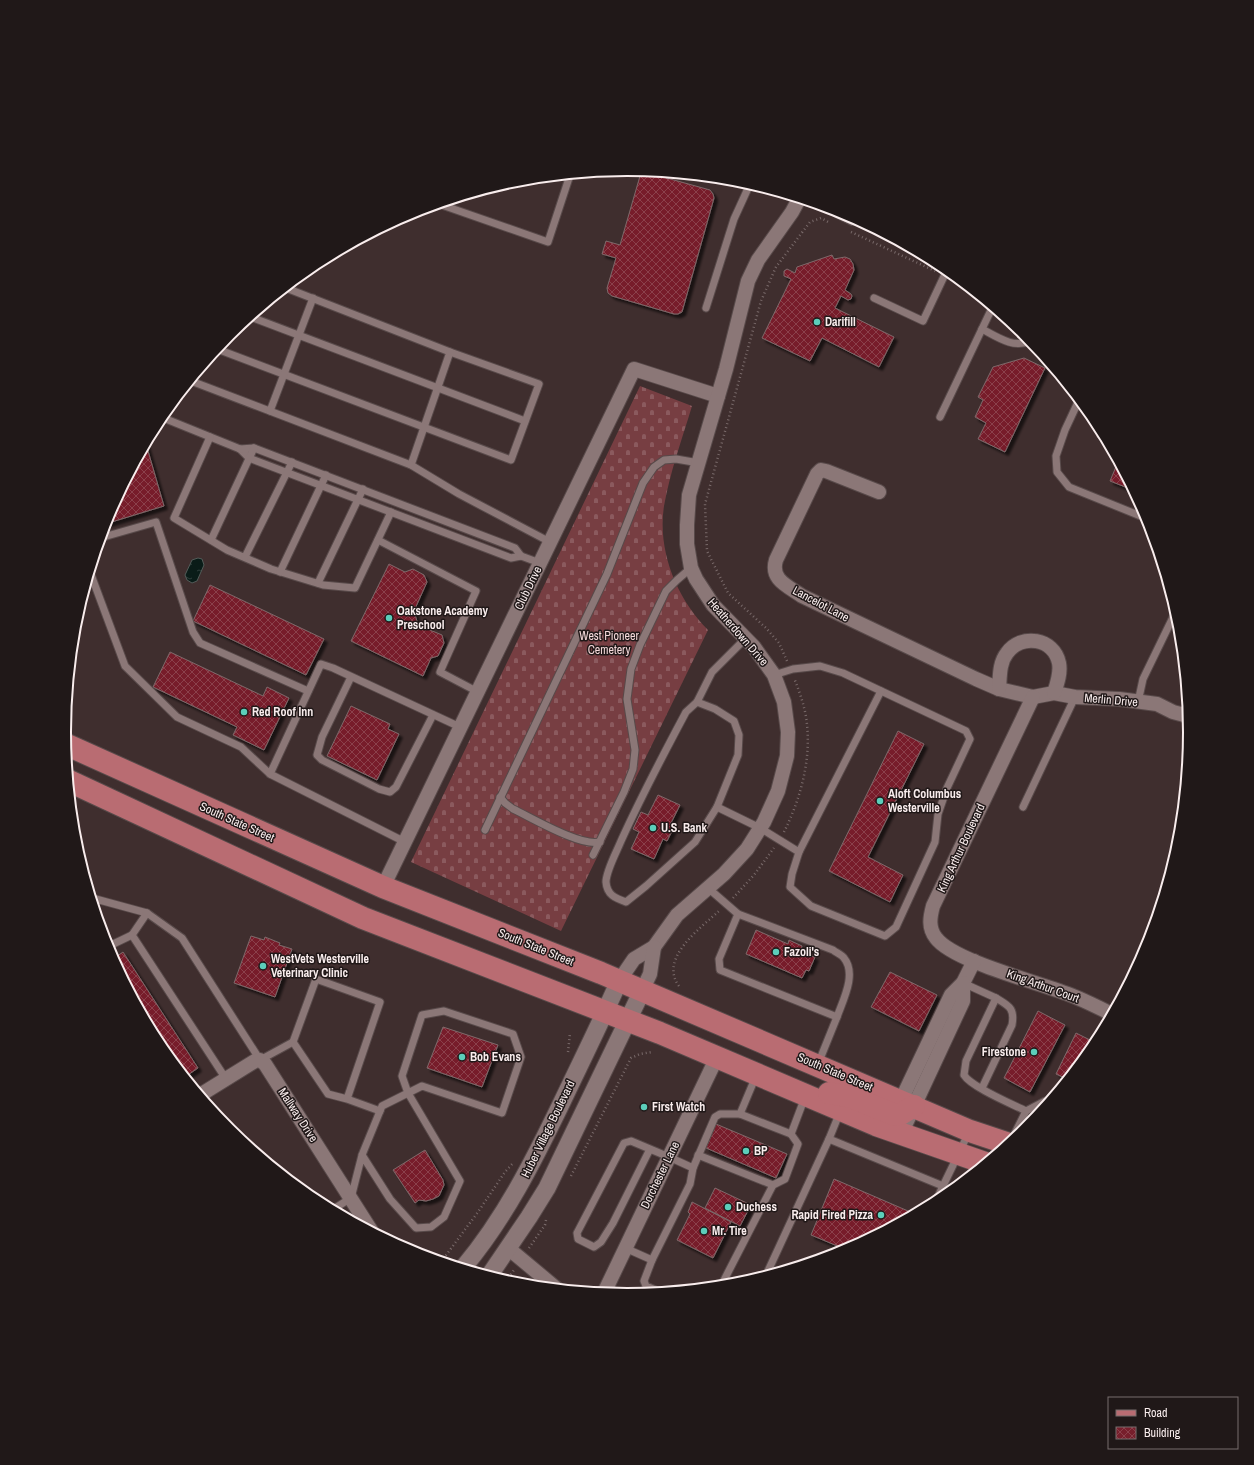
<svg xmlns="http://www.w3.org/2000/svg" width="1254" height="1465" font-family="'Archivo Narrow',sans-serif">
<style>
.cemetery{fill:url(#cemetery-stones)}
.water{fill:url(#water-ripples);stroke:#525b58}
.building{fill:url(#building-cross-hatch);stroke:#7e696a;filter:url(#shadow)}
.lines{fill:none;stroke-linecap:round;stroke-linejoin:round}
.service-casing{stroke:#584a4a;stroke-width:9}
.minor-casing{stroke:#584a4a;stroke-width:16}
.tertiary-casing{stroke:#584a4a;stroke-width:19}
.primary-casing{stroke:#584a4a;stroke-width:24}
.path{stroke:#796a6a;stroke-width:2.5;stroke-dasharray:1 3;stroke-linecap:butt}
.service{stroke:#8b7777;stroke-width:7}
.minor{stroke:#8b7777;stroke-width:14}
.tertiary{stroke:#8b7777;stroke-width:17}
.primary{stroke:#b96c72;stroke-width:22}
.poi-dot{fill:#5cceba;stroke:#201818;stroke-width:1.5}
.labels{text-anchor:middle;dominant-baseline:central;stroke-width:3;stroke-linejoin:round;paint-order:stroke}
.poi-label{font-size:12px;font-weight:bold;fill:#f9eded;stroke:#201818;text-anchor:start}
.street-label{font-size:12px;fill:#f9eded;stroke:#201818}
.park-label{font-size:12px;fill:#f5d9da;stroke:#201818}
.rim{fill:none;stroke:#f9eded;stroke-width:2}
</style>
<defs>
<pattern id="cemetery-stones" width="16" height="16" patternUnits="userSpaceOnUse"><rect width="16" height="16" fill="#773e42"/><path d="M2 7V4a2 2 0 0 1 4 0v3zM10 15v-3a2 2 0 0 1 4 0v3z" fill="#8b5a5e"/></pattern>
<pattern id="water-ripples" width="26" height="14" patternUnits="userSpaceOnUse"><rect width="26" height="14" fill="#0a1c18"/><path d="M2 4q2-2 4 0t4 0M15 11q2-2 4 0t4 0" fill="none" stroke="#2e3d3a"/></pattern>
<pattern id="building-cross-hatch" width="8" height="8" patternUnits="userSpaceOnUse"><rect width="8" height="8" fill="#771f2c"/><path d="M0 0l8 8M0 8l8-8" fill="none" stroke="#8b404b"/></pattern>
<filter id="shadow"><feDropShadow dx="3.5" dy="3.5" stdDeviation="1" flood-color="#0009"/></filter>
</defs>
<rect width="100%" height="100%" fill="#3f2e2e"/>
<!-- cemetery -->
<path class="cemetery" d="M 640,386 L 692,406 C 682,439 670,472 664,506 C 657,551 677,599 708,630 L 561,931 L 411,862 Z"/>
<!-- water -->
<polygon class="water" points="198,558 202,559 204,565 197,581 192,583 187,580 185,575 192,560"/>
<!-- building -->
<g class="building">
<polygon points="645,172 710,190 713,194 714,198 682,312 678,314 674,314 612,296 608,293 607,288 616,258 602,254 606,241 620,245 640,176"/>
<polygon points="832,255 834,259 845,257 850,259 853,264 854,270 845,290 851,294 852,296 851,299 848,300 841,296 835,308 894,337 879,367 822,338 810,361 762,338 791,279 784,276 784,271 787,269 795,273 797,267"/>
<polygon points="1024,358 1045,368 1005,452 978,439 986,423 975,417 983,400 978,397 993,367"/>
<polygon points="1100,429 1106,441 1097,437"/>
<polygon points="146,444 164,506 105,524 107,517"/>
<polygon points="1118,462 1133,490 1110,481"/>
<polygon points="389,564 405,572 413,569 424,575 427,582 414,611 418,625 442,635 444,643 438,656 431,658 423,676 351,641"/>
<polygon points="210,585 324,639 306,675 193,621"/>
<polygon points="170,652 263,696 267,687 289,698 264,750 233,735 237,727 153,687"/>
<polygon points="351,706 390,724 388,729 399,734 377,780 327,756"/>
<polygon points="898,731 924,744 868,857 903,875 890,902 829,871"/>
<polygon points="658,795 680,805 670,825 674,827 667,841 663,839 654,859 631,849 639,832 633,829 641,812 648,815"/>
<polygon points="756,930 788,944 789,940 802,946 801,950 812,954 811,956 815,957 809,971 806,970 802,978 746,954"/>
<polygon points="251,936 264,940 265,937 280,943 279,945 292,949 275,997 234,983"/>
<polygon points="123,952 198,1068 185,1077 159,1045 113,959"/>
<polygon points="890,972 937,995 919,1031 871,1007"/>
<polygon points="1038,1011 1065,1025 1030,1092 1004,1078"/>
<polygon points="443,1027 498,1045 482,1087 427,1068"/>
<polygon points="1076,1033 1096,1043 1067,1079 1056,1074"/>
<polygon points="716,1124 787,1154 776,1178 706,1148"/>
<polygon points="425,1150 443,1180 444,1185 439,1196 433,1199 426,1201 419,1200 415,1203 393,1170"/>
<polygon points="834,1179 915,1214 847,1250 811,1235"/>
<polygon points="715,1188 751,1205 740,1226 705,1208"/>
<polygon points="692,1202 731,1222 713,1258 677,1240 690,1214 688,1212"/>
</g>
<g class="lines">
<defs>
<g id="service">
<polyline points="439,204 548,242 570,175"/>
<polyline points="286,288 450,352 411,465"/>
<polyline points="874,298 923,321 947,270"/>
<polyline points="706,308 734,219 750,184"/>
<polyline points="251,317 525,421"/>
<path d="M 982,329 C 997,337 1014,349 1031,341"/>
<polyline points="217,349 511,460 539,384 450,352"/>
<polyline points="191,381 411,465 459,494 550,542"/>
<polyline points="1079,400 1065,430 1056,456 1057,472 1069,487 1148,519"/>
<polyline points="270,411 313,298"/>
<polyline points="161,417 240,449 249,458 511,558 521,556 540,563"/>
<polyline points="940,417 992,308"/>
<polyline points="210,437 174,518 227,550 271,569 323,585 355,588 391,512"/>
<polyline points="240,449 254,448 515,548 521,556"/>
<polyline points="100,538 156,522 193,632 200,643 308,691"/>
<polyline points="211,540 254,448"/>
<polyline points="378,540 476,591 440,672 478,692"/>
<polyline points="245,557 292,462"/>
<polyline points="90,572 125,666 177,717 241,747 270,774"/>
<polyline points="280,572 326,475"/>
<polyline points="318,583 363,489"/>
<polyline points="351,677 322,737 317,755 322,760 379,789 390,792 396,787 433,715"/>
<path d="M 697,702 L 715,709 L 734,721 L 739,735 L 738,755 L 717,807 L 695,842 L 646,886 L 626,902 C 615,898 607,895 606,882 C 606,871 617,851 621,841 C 641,797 663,755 686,712 Z"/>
<polyline points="697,702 712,672 746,638"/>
<polyline points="1138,702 1143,679 1176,611"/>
<path d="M 500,797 L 505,803 L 513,809 C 532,818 581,847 600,842"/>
<polyline points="717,807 760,828 799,852 792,874 790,887 811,906 885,936 896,927 935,842 938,814 947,788 970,739 966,731 843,673 820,666 793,669 774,675"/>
<polyline points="1023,807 1075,697"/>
<polyline points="485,830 607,574 643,483 654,467 664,460 676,459 699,463"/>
<polyline points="405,842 270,774 321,664 333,668 460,727"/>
<polyline points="799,852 881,691"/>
<polyline points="593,855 624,792 633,769 635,750 627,699 631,669 640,645 666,591 677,580 691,568"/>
<polyline points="708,888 738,914 719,959 720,970 837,1017 818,1064"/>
<polyline points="92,898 147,913 182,938 260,1060 293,1042"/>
<polyline points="147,913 132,935 226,1079"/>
<path d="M 738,914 L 833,950 C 837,953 842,955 844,958 C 857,974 843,1000 837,1017"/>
<polyline points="107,947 132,935"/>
<path d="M 963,983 L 996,998 L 966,1061 L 964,1075 C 971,1087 1012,1104 1026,1111 L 1010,1143"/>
<path d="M 982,1088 L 1012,1025 C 1015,1008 1009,1006 996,998"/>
<polyline points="347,1099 328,1094 293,1042 316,979 380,1002 347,1099 380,1111"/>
<polyline points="1026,1111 1045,1101 1048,1103"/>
<polyline points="840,1112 829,1139 943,1186 969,1132"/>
<polyline points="740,1114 791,1134"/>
<polyline points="650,1149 613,1223 601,1242 594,1247 578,1239 577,1233 624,1143 631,1141 669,1157 693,1168"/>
<polyline points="698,1155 773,1185"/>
<polyline points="935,1203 943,1186"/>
<polyline points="332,1210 351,1198 362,1155 380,1111 382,1106 422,1086 502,1113 521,1057 513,1034 444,1011 422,1015 402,1076 408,1093 460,1181 444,1217 431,1227 416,1228 390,1199 362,1155"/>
<polyline points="625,1248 652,1260"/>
<polyline points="774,1274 768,1271 829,1139"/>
<polyline points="721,1286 773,1185 785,1179 798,1144 791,1134 805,1097"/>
<polyline points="660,1292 646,1286 644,1281 652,1260 690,1184 693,1168 715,1117 720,1114 740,1114 756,1076"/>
</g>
<g id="minor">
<polyline points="839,211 853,218"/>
<path d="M 879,492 L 826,471 L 821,470 L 817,474 L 776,560 C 770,580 788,586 802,596 L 976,679 L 999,689 L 1033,697 L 1054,693 L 1075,697 L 1119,699 L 1157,704 L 1173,712 L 1188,716"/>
<path d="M 999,689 C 1000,677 999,663 1007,653 C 1021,633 1054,638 1059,663 C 1061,673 1057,684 1054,693"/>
<path d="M 1033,697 L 933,906 C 930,917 928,928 936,938 C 954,962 1042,983 1073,996 C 1086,1001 1099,1008 1112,1014"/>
<polyline points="383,887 634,369 718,396"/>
<polyline points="619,981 634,959 654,947 677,915 724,874 747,849 764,822 778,791 787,756 788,732 784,702 774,675 754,647 713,605 696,579 691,568 687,544 687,525 689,495 726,369 748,281 758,260 792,212 799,199"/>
<polyline points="642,991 650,974 654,947"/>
<polyline points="200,1095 255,1061 260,1060 265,1064 372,1232"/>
<polyline points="897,1109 951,995 963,983 974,961"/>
<polyline points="901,1134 963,1001 963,983"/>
<polyline points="508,1248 557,1289"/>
<polyline points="604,1293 717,1057"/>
</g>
<g id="tertiary">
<path d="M 463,1268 C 505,1218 534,1160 562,1102 C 581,1062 601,1022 619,981"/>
<polyline points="489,1276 529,1217 547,1188 642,991"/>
</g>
<g id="primary">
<polyline points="65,744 383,887 601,973 970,1131 1009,1144"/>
<polyline points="69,781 363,918 660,1033 876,1125 985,1163"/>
<polyline points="829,1093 851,1097 895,1115 901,1114 914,1106"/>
</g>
</defs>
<!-- service casing -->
<use href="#service" class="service-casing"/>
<!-- minor casing -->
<use href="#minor" class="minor-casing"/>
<!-- tertiary casing -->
<use href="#tertiary" class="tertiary-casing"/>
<!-- primary casing -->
<use href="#primary" class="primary-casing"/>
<!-- path -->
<g class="path">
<polyline points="851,232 935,271"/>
<polyline points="952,279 966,286"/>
<polyline points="787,661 779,643 766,628 728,593 707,551 705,504 761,301 776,267 810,222 821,218 830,223"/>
<path d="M 784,832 C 800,800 811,761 807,725 C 806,710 800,693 794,678"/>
<polyline points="733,898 754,875 774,848"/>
<path d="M 679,986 C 658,958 702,927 719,911"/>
<polyline points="568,1052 570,1033"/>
<polyline points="571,1176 631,1058 640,1054 652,1052"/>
<polyline points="529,1248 545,1225 546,1220"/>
<polyline points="441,1262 478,1212 505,1172 514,1162"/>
<polyline points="506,1281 514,1270"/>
</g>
<!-- service -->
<use href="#service" class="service"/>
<!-- minor -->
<use href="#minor" class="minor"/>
<!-- tertiary -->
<use href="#tertiary" class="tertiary"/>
<!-- primary -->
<use href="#primary" class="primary"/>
</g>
<!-- markers -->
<g class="poi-dot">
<circle cx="817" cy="322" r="4"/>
<circle cx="389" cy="618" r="4"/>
<circle cx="244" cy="712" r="4"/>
<circle cx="880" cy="801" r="4"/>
<circle cx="653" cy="828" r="4"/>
<circle cx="776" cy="952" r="4"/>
<circle cx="263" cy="966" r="4"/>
<circle cx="1034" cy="1052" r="4"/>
<circle cx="462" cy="1057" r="4"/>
<circle cx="644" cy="1107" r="4"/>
<circle cx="746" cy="1151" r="4"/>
<circle cx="728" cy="1207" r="4"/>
<circle cx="881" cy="1215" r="4"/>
<circle cx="704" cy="1231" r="4"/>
</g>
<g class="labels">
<!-- poi labels -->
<g class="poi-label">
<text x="825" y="322">Darifill</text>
<text x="397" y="611">Oakstone Academy<tspan x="397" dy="14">Preschool</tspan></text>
<text x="252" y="712">Red Roof Inn</text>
<text x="888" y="794">Aloft Columbus<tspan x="888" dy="14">Westerville</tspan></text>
<text x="661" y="828">U.S. Bank</text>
<text x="784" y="952">Fazoli's</text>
<text x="271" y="959">WestVets Westerville<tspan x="271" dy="14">Veterinary Clinic</tspan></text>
<text x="1026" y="1052" text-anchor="end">Firestone</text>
<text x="470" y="1057">Bob Evans</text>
<text x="652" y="1107">First Watch</text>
<text x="754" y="1151">BP</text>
<text x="736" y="1207">Duchess</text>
<text x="873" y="1215" text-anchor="end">Rapid Fired Pizza</text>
<text x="712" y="1231">Mr. Tire</text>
</g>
<!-- street labels -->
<g class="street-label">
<text transform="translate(528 588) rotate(-64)">Club Drive</text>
<text transform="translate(821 604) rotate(28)">Lancelot Lane</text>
<text transform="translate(738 632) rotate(49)">Heatherdown Drive</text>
<text transform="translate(1111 700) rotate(5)">Merlin Drive</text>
<text transform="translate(237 822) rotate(24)">South State Street</text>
<text transform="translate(961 848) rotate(-65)">King Arthur Boulevard</text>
<text transform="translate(536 947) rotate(22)">South State Street</text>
<text transform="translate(1043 986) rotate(20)">King Arthur Court</text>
<text transform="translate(835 1072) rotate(23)">South State Street</text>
<text transform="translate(298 1115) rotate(57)">Mallway Drive</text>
<text transform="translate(548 1129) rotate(-64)">Huber Village Boulevard</text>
<text transform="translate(660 1175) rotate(-64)">Dorchester Lane</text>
</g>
<!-- park labels -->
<g class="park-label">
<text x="609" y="636">West Pioneer<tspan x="609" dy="14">Cemetery</tspan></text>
</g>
</g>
<!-- crop -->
<path d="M0 0H1254V1465H0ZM71 732a556 556 0 1 1 1112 0a556 556 0 1 1-1112 0Z" fill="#201818" fill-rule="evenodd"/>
<path class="rim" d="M71 732a556 556 0 1 1 1112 0a556 556 0 1 1-1112 0Z"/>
<!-- legend -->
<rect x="1108" y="1397" width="130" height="52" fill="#201818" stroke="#776d6d"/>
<rect x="1116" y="1410" width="20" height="6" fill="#b96c72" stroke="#776d6d"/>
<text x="1144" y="1417" font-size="12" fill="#f9eded">Road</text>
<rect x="1116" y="1427" width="20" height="12" fill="url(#building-cross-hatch)" stroke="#776d6d"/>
<text x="1144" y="1437" font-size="12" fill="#f9eded">Building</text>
</svg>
